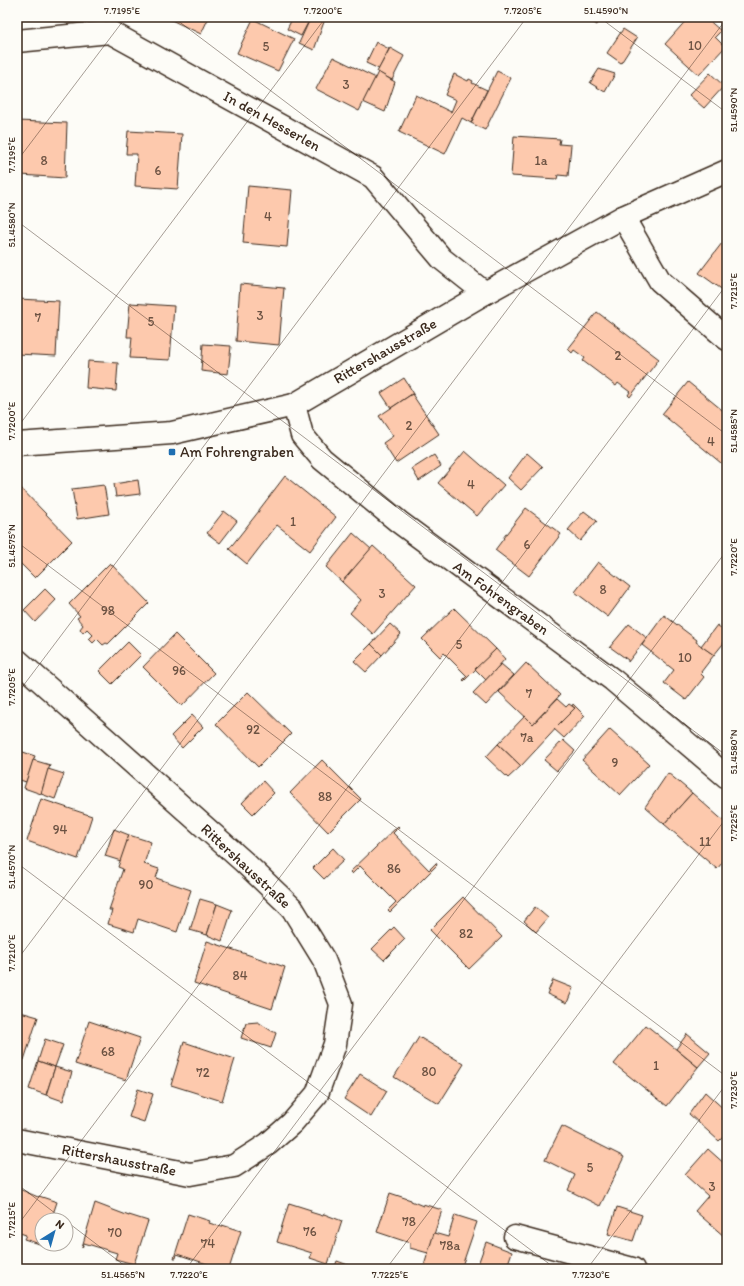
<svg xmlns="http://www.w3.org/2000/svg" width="744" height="1286" font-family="Itim,sans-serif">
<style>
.building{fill:#fdc9ad;stroke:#3b2a1e}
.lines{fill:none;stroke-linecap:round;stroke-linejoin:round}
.minor-casing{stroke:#3b2a1e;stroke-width:25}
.minor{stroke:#fdfcf7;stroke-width:22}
.ticks{fill:none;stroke:#3b2a1e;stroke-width:1;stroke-opacity:0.45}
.poi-dot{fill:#1f6fb2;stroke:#fdfcf7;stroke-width:1.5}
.labels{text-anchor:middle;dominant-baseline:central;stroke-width:3;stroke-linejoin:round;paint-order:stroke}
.number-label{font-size:13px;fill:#6c5242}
.street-label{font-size:15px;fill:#3b2a1e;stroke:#fdfcf7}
.poi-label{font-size:15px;fill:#3b2a1e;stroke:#fdfcf7;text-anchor:start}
.neatline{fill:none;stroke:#3b2a1e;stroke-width:1.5}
.ticks-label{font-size:10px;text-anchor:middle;fill:#3b2a1e}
</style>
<rect width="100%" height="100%" fill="#fdfcf7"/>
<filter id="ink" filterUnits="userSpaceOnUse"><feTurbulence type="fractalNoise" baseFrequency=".025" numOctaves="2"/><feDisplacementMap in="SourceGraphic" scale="8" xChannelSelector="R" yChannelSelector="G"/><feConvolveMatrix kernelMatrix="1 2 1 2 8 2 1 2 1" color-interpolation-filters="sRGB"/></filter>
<g filter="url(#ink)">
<!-- building -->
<g class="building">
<polygon points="165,17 209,17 201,34"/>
<polygon points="293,17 311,17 301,36 287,29"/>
<polygon points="311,17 321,17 325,19 314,50 299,43"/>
<polygon points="584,17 601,17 597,25"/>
<polygon points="611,17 620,17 618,21"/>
<polygon points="689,17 705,17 721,31 715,37 725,47 699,75 665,44"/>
<polygon points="253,19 294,39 278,71 237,53"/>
<polygon points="623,29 637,38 621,63 607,53"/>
<polygon points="376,42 389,49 379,69 366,63"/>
<polygon points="390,48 404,56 392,80 377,72"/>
<polygon points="333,57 376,78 359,111 316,89"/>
<polygon points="599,69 615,74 605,92 590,83"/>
<polygon points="497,71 511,78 485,130 471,123"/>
<polygon points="378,72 395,82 385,112 363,102"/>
<polygon points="710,73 724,86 704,108 689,95"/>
<polygon points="454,74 468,81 469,79 473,81 472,83 487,90 471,123 462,118 445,154 399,132 416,95 451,112 456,100 445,95"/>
<polygon points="17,121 67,123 65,178 21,175 23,144 17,143"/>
<polygon points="128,131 182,134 178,189 135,186 137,154 126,154"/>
<polygon points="514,136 560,139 559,144 571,145 568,176 558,175 557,179 511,176"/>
<polygon points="248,186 292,190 287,247 243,243"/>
<polygon points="722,243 727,246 727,293 699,273"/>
<polygon points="240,284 284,288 279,345 236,341"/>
<polygon points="17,299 59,301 56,356 17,354"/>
<polygon points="130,303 174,306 170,360 130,358 132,337 127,337"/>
<polygon points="597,312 659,359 630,397 628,395 630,392 618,383 616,386 583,361 585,358 574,350 572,353 568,349"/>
<polygon points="203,344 231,346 228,374 201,371"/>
<polygon points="88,361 118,363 116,391 86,388"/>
<polygon points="404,378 414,394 412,395 412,394 391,408 381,393"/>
<polygon points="688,382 727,414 727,468 662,414"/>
<polygon points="412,394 439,434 396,463 383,443 393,436 379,416"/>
<polygon points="465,451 504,485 477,516 438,483"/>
<polygon points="527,453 543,467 521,490 508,478"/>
<polygon points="434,455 441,466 419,481 412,469"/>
<polygon points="285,476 336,517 310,551 277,525 247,564 229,549 259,511 259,510"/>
<polygon points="138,480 140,494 116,497 114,484"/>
<polygon points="18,485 72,541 35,578 17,560"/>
<polygon points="104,485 109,514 77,519 72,489"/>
<polygon points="526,508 561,534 529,576 495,550 504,538 503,538"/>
<polygon points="224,511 237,521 220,543 207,533"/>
<polygon points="584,511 597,521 580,541 568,530"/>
<polygon points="353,533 371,549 342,582 326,567"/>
<polygon points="373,546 416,585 373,634 350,613 361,600 342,582"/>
<polygon points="598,562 630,587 608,617 575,592"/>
<polygon points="110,563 149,603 108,644 106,643 103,645 97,639 93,643 89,639 93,635 87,629 83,633 80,629 83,625 77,618 80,616 69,604"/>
<polygon points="45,589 56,600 35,622 24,610"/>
<polygon points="454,608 496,649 464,681 463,680 467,676 444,653 440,657 422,639"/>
<polygon points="664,615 697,640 696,642 714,655 701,672 702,673 701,674 704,677 686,700 664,683 674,670 642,645"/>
<polygon points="390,624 401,634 382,655 371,644"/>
<polygon points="629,624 647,638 628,662 628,660 610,647 609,648"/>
<polygon points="717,625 727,633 727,639 714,655 701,646"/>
<polygon points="175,634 214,673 182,706 143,667"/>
<polygon points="128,642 141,655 112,684 99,671"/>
<polygon points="371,644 382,655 366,672 354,661"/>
<polygon points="496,649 505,659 486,680 475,669"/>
<polygon points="526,663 560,695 533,724 499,692"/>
<polygon points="501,664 514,675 486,705 473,693"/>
<polygon points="248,692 291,734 258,767 216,724"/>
<polygon points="557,699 566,707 569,704 575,708 521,766 498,744 525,716 533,724"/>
<polygon points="573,704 585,716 564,738 554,729 575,708 572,706"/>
<polygon points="192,715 203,727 182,748 171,736"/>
<polygon points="610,729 649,764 620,795 582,760"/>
<polygon points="563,740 575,751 557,771 544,760"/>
<polygon points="498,744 521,766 508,778 486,757"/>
<polygon points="17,750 35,756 26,782 17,779"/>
<polygon points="33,760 50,765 41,794 24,788"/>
<polygon points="322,760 361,799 328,832 290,793"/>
<polygon points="48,769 64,774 55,799 41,794"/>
<polygon points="668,773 692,793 664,824 645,807"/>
<polygon points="263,781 274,793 253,814 242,803"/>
<polygon points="692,793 727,824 727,857 717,869 664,824"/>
<polygon points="41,799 92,816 78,859 27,841"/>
<polygon points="398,826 399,827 393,833 429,870 436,863 437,865 390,912 388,910 396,902 360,866 352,874 350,872"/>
<polygon points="114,829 129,835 121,861 105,856"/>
<polygon points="129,835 151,842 144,864 159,869 156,878 191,890 177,932 138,919 134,932 108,924 112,910 109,910 123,869 118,867"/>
<polygon points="333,848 344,860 324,879 313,868"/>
<polygon points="463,897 502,937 469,969 430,930"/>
<polygon points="200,899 217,904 207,935 190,930"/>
<polygon points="217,904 232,910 222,941 207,935"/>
<polygon points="535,907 548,918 536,932 524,921"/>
<polygon points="394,927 405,939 384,960 372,949"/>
<polygon points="207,941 285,967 272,1009 194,983"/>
<polygon points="553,980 573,988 567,1003 547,994"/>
<polygon points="17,1011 38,1017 24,1060 17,1058"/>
<polygon points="89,1021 140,1038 126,1080 75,1064"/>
<polygon points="258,1022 270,1030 276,1033 271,1048 241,1038 246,1023"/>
<polygon points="646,1025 698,1067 667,1106 614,1064"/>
<polygon points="687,1034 710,1053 698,1067 676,1049"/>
<polygon points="419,1037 464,1064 439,1104 394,1077"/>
<polygon points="45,1039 63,1045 55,1067 38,1061"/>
<polygon points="184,1042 235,1059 222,1101 171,1085"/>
<polygon points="38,1061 55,1067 46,1095 29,1089"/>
<polygon points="55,1067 72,1072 63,1101 46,1095"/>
<polygon points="360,1074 387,1091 371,1117 344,1099"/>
<polygon points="138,1089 153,1094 144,1122 129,1117"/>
<polygon points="705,1092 727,1112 727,1133 719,1141 689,1114"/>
<polygon points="562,1126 624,1157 600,1206 568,1190 575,1175 545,1160"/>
<polygon points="708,1149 727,1166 727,1234 725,1237 695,1211 708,1196 685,1175"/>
<polygon points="17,1188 38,1197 39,1196 57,1202 51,1220 42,1220 43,1245 24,1239 26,1235 17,1232"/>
<polygon points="390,1193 411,1200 411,1201 423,1206 423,1204 442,1210 428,1253 410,1248 410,1243 377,1232"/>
<polygon points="95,1203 129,1216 129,1215 148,1221 134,1264 115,1259 117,1253 84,1243 82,1248 82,1247"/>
<polygon points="289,1203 311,1210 310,1212 323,1216 324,1214 342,1221 328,1264 310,1258 312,1253 277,1242"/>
<polygon points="617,1207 642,1215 633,1241 608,1234"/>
<polygon points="188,1214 210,1221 209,1223 222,1227 222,1225 241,1231 229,1269 209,1269 210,1265 177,1254 176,1258 174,1258"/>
<polygon points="455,1215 477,1222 461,1269 423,1269 434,1233 448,1237"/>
<polygon points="486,1242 512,1252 506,1269 481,1269 477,1267"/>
<polygon points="337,1261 351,1266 350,1269 334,1269"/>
<polygon points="142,1264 156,1269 140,1269"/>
</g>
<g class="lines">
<defs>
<g id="minor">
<polyline points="17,41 110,32 373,177 442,259 485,293"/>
<polyline points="623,217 660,281 727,339"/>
<polyline points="294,405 302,435 322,459 399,522 613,680 727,777"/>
<polyline points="17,444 172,433 294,405 485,293 623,217 727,171"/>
<polyline points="17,660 244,862 292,908 324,960 341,1004 335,1044 317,1094 292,1123 268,1144 234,1166 190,1174 17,1140"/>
<polyline points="515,1237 633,1269"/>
</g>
</defs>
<!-- minor casing -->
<use href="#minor" class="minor-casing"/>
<!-- minor -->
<use href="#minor" class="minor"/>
</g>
</g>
<!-- ticks -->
<path class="ticks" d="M 173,17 L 727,435M 599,17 L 727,113M 17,161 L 126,17M 17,221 L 727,756M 17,428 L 326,17M 17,542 L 727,1077M 17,694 L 527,17M 17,863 L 556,1269M 17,960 L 727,18M 17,1184 L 64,1220M 66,1221 L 129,1269M 17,1226 L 727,284M 186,1269 L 727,550M 386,1269 L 727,817M 587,1269 L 727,1083"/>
<!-- markers -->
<rect class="poi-dot" x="168" y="448" width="8" height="8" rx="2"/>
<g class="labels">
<!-- number labels -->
<g class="number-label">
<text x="695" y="45">10</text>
<text x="266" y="46">5</text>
<text x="346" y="84">3</text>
<text x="44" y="160">8</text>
<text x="541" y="160">1a</text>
<text x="158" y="170">6</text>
<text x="268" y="216">4</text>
<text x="260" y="315">3</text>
<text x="38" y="317">7</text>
<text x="151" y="321">5</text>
<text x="618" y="355">2</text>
<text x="409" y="425">2</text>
<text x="711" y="441">4</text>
<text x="471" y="484">4</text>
<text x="293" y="521">1</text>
<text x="527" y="544">6</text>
<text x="603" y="589">8</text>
<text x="382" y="593">3</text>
<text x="108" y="610">98</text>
<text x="459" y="644">5</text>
<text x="685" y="657">10</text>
<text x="179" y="670">96</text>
<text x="529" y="693">7</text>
<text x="253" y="729">92</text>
<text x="527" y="737">7a</text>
<text x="615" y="762">9</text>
<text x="325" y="796">88</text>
<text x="60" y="829">94</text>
<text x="705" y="841">11</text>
<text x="394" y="868">86</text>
<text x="146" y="884">90</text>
<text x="466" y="933">82</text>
<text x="240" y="975">84</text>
<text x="108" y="1051">68</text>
<text x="656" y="1065">1</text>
<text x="429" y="1071">80</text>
<text x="203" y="1072">72</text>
<text x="590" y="1167">5</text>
<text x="712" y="1186">3</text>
<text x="409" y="1221">78</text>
<text x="310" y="1231">76</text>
<text x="115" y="1232">70</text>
<text x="208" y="1243">74</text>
<text x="450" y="1245">78a</text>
</g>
<!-- street labels -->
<g class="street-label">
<text transform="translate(272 121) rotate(29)">In den Hesserlen</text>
<text transform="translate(385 351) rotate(-30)">Rittershausstraße</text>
<text transform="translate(501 598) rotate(36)">Am Fohrengraben</text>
<text transform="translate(246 866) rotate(43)">Rittershausstraße</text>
<text transform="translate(119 1160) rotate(11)">Rittershausstraße</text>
</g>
<!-- poi labels -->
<g class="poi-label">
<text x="180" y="452">Am Fohrengraben</text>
</g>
</g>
<!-- margin -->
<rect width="744" height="1286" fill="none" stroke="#fdfcf7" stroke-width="44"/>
<!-- north arrow -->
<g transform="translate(54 1232) rotate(37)"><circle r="19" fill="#fdfcf7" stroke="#afa8a0"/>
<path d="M0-3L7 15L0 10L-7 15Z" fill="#1f6fb2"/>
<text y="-6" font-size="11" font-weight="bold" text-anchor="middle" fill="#3b2a1e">N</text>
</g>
<rect x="22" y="22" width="700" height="1242" class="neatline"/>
<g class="ticks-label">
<text x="122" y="14">7.7195°E</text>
<text x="323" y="14">7.7200°E</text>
<text x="523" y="14">7.7205°E</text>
<text x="606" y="14">51.4590°N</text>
<text transform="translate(733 110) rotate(-90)" y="4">51.4590°N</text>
<text transform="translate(11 155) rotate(-90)" y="4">7.7195°E</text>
<text transform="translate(11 225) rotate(-90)" y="4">51.4580°N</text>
<text transform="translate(733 291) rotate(-90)" y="4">7.7215°E</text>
<text transform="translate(11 421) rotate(-90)" y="4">7.7200°E</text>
<text transform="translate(733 431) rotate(-90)" y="4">51.4585°N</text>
<text transform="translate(11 546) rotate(-90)" y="4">51.4575°N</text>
<text transform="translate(733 557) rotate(-90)" y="4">7.7220°E</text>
<text transform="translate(11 687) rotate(-90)" y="4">7.7205°E</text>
<text transform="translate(733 752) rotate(-90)" y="4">51.4580°N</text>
<text transform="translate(733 823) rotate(-90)" y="4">7.7225°E</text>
<text transform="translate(11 867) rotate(-90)" y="4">51.4570°N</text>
<text transform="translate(11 953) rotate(-90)" y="4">7.7210°E</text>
<text transform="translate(733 1090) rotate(-90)" y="4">7.7230°E</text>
<text transform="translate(11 1220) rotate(-90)" y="4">7.7215°E</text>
<text x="123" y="1278">51.4565°N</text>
<text x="189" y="1278">7.7220°E</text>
<text x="390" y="1278">7.7225°E</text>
<text x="591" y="1278">7.7230°E</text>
</g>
</svg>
